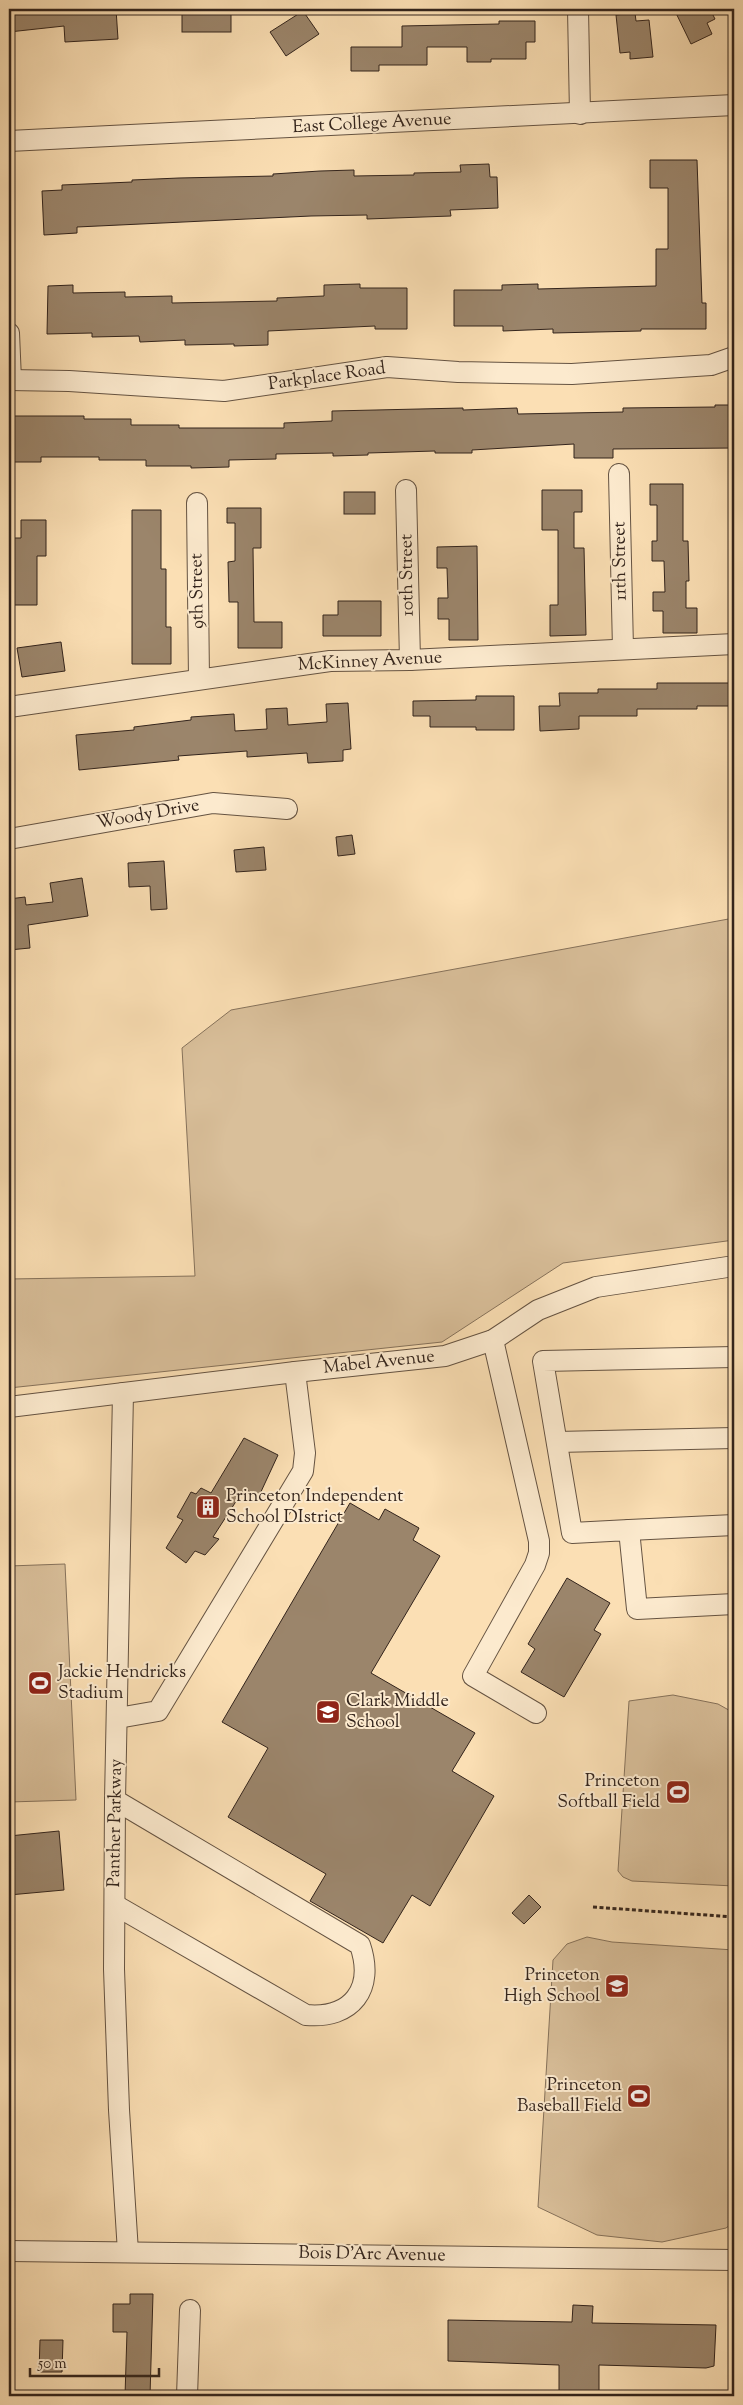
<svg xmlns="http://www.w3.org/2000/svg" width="743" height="2405" font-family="'Sorts Mill Goudy',serif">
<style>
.green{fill:#d9bf9a;stroke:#86725b}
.building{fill:#9b856b;stroke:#33241c}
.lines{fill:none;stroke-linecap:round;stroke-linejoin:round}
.minor-casing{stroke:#655342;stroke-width:22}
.path{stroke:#33241c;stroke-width:3;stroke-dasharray:4 2.5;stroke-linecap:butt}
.minor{stroke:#fceace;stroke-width:20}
.labels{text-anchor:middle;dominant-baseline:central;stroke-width:4;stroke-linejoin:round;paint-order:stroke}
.street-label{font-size:18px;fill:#33241c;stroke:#fceace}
.poi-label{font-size:18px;fill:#33241c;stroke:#fceace;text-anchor:start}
</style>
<rect width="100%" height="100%" fill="#fbdfb4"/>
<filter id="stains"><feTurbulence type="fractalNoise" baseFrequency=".004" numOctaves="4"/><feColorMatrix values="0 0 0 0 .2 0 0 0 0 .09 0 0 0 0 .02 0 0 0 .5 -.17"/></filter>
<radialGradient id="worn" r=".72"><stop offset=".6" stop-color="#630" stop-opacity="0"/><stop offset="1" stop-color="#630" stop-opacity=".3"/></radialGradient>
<!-- green -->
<g class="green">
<polygon points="734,918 734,1240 563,1263 442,1342 9,1388 9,1279 195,1276 182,1048 231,1010"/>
<polygon points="65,1564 76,1800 9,1802 9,1566"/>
<polygon points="673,1695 718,1704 734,1713 734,1886 632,1881 623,1877 618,1871 629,1701"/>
<polygon points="587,1937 612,1942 734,1950 734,2222 726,2228 662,2242 597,2235 538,2207 553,1960 567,1944"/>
</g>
<!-- building -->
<g class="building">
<polygon points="9,9 116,9 118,39 65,42 64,26 9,32"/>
<rect x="182" y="9" width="49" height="23"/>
<polygon points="674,9 710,9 715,19 707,23 712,34 691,44"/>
<polygon points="303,11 319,34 286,56 270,32"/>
<polygon points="635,13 636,21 649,20 653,57 630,59 630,52 620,53 616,15"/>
<polygon points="499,21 535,21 535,42 526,42 526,59 491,59 491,62 467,62 467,47 427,47 427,65 379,65 379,71 351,71 351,47 402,47 402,26 499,24"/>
<polygon points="650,160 697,160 702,303 706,303 706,329 641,329 641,331 553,333 553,329 503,331 503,326 454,326 454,290 502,290 502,285 538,284 538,289 656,286 656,249 668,249 668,188 650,188"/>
<polygon points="489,164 490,177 497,177 498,208 450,210 451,216 367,219 367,215 311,216 77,227 77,233 44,235 42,191 62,190 62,185 132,182 132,180 179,178 273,176 273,174 320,171 354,170 354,176 414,175 414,173 461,172 460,165"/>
<polygon points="360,284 360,288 407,288 407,329 375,329 375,326 268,331 268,345 234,346 234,344 185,345 185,340 140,342 139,336 92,337 92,333 47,334 48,286 73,285 73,293 125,292 125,297 172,296 172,303 277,301 277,298 324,296 324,285"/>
<polygon points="715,405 734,405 734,448 613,449 613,458 574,458 574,444 472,450 472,453 435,453 435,451 368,453 368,455 333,456 333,453 276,454 276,459 229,460 229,467 191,468 191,466 146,466 146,460 99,460 99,457 41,457 41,462 9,462 9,416 84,416 84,419 131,419 131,425 179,425 179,428 284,428 284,423 332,421 332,411 463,408 463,410 517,408 518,414 623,412 623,408 715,407"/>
<polygon points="650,484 683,484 683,541 688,541 689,581 686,581 686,608 697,608 697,633 663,633 663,611 653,611 653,592 665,592 664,561 652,561 652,541 657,541 657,505 650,505"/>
<polygon points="542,490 582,490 582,512 574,512 574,548 584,548 586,635 550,636 550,605 558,605 558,530 542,530"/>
<rect x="344" y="492" width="31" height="22"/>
<polygon points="227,508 261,508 261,548 253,548 254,622 282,622 282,648 238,648 238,602 229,602 228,562 235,561 235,523 227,523"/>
<polygon points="132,510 161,510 161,569 166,569 166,627 171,627 171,664 132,664"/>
<polygon points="21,520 46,520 46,556 37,556 37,605 14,605 14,538 21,538"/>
<polygon points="477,546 478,640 449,640 449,619 438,619 438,598 448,598 447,568 437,568 437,547"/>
<polygon points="338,601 381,601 381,636 323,636 323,615 338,615"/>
<polygon points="61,642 65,671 22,677 17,648"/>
<polygon points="657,683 734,683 734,706 697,706 697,709 637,709 637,716 579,716 579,729 540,731 539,706 560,706 559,693 598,693 598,689 657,689"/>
<polygon points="476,696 514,696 514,730 476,730 476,727 430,727 430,716 413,716 413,701 476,700"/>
<polygon points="348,703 351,749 343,750 343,761 308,763 307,753 247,757 247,751 178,756 179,760 79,770 76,735 134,730 134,727 191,720 191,717 234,714 235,731 267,729 266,709 287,708 288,725 327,722 326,704"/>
<polygon points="352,835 355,854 338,856 336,837"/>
<polygon points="264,847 266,870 236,872 234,850"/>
<polygon points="164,861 167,909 151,910 150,886 129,887 128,863"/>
<polygon points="82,878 88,916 28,925 30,948 9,950 9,899 25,897 26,905 53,902 50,883"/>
<polygon points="244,1438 278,1455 259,1496 244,1489 213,1537 219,1539 205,1555 195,1551 186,1563 166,1548 183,1520 177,1517 191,1492 196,1494 201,1488 211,1493"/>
<polygon points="350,1503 379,1520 385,1509 419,1528 413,1540 440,1556 371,1673 475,1733 452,1771 494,1796 430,1906 412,1895 383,1943 310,1901 326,1874 228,1817 268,1748 222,1722"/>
<polygon points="567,1578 610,1603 594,1630 601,1634 564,1697 521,1672 535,1649 528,1644"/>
<polygon points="59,1831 64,1890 9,1895 9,1836"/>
<polygon points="529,1895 541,1907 524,1924 512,1913"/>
<polygon points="130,2294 153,2294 150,2396 125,2396 127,2332 113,2332 113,2304 130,2304"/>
<polygon points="573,2305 593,2306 592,2323 716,2325 714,2366 706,2368 599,2365 599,2396 559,2396 559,2365 448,2361 448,2320 572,2322"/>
<polygon points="40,2340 63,2340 62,2372 39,2372"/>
</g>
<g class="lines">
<defs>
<g id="minor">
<polyline points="578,9 580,114"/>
<polyline points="9,141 734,105"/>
<polyline points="9,333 11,380"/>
<polyline points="9,380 69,381 224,391 387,367 458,372 572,374 711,365 734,357"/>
<polyline points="619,474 623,649"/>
<polyline points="406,490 410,660"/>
<polyline points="197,503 199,679"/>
<polyline points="9,707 330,661 410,660 734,644"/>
<polyline points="9,839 213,803 287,809"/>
<polyline points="493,1340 539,1541 539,1553 535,1565 473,1676 536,1713"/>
<polyline points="734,1357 543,1361 572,1533 629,1530 637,1609 734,1604"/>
<polyline points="123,1393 115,1800 114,1969 119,2110 128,2252"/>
<polyline points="9,1407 295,1372 445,1356 493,1340 538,1310 596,1287 734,1266"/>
<polyline points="557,1442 734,1438"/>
<polyline points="629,1530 734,1525"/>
<polyline points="118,1718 158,1711 303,1471 305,1453 295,1372"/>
<path d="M 115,1905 L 306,2015 C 352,2019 375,1989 360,1945 L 115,1800"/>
<polyline points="9,2251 734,2260"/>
<polyline points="187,2396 190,2310"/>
</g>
</defs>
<!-- minor casing -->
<use href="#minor" class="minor-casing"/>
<!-- path -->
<polyline class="path" points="593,1907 734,1917"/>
<!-- minor -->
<use href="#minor" class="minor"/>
</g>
<!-- icons -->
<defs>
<symbol id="building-square" viewBox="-11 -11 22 22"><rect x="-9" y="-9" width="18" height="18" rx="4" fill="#8f2418" stroke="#fceace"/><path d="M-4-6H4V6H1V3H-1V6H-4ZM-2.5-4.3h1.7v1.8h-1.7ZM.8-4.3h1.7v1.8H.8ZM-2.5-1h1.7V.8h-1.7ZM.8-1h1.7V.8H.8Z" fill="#fff"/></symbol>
<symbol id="stadium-square" viewBox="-11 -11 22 22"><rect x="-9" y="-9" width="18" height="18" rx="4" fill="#8f2418" stroke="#fceace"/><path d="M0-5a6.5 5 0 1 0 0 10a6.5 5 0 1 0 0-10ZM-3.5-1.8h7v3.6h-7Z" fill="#fff"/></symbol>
<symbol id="school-square" viewBox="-11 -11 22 22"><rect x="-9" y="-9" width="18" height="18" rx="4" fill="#8f2418" stroke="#fceace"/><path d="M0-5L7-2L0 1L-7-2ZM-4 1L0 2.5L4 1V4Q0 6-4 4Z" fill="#fff"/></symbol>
</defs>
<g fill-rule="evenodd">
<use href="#building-square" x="194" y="1493" width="28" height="28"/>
<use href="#stadium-square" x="26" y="1669" width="28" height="28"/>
<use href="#school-square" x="314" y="1698" width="28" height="28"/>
<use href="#stadium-square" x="664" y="1778" width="28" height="28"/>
<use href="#school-square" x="603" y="1972" width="28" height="28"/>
<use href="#stadium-square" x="625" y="2082" width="28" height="28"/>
</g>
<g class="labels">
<!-- street labels -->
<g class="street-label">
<text transform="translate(372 124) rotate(-3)">East College Avenue</text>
<text transform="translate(327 377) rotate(-8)">Parkplace Road</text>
<text transform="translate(621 561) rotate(-91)">11th Street</text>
<text transform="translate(408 575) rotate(-91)">10th Street</text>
<text transform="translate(198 591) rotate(-91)">9th Street</text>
<text transform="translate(370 662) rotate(-3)">McKinney Avenue</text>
<text transform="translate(148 815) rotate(-10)">Woody Drive</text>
<text transform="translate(379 1363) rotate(-6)">Mabel Avenue</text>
<text transform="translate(116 1823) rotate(-89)">Panther Parkway</text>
<text transform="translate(372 2255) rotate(1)">Bois D'Arc Avenue</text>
</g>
<!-- poi labels -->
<g class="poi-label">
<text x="226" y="1497">Princeton Independent<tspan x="226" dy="21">School DIstrict</tspan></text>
<text x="58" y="1673">Jackie Hendricks<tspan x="58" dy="21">Stadium</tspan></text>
<text x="346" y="1702">Clark Middle<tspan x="346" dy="21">School</tspan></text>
<text x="660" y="1782" text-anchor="end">Princeton<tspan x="660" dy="21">Softball Field</tspan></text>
<text x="600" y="1976" text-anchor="end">Princeton<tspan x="600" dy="21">High School</tspan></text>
<text x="622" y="2086" text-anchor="end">Princeton<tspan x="622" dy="21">Baseball Field</tspan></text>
</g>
</g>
<!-- margin -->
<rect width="743" height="2405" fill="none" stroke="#fbdfb4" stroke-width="30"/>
<rect x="10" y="10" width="723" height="2385" fill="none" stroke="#33241c" stroke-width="2.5"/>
<rect x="15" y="15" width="713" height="2375" fill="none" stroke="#33241c"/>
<!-- scale -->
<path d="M30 2368v8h129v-8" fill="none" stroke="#33241c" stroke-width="2.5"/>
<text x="38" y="2368" font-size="15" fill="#33241c" stroke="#fceace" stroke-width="4" paint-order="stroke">50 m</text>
<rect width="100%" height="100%" filter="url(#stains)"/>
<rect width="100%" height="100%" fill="url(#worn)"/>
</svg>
